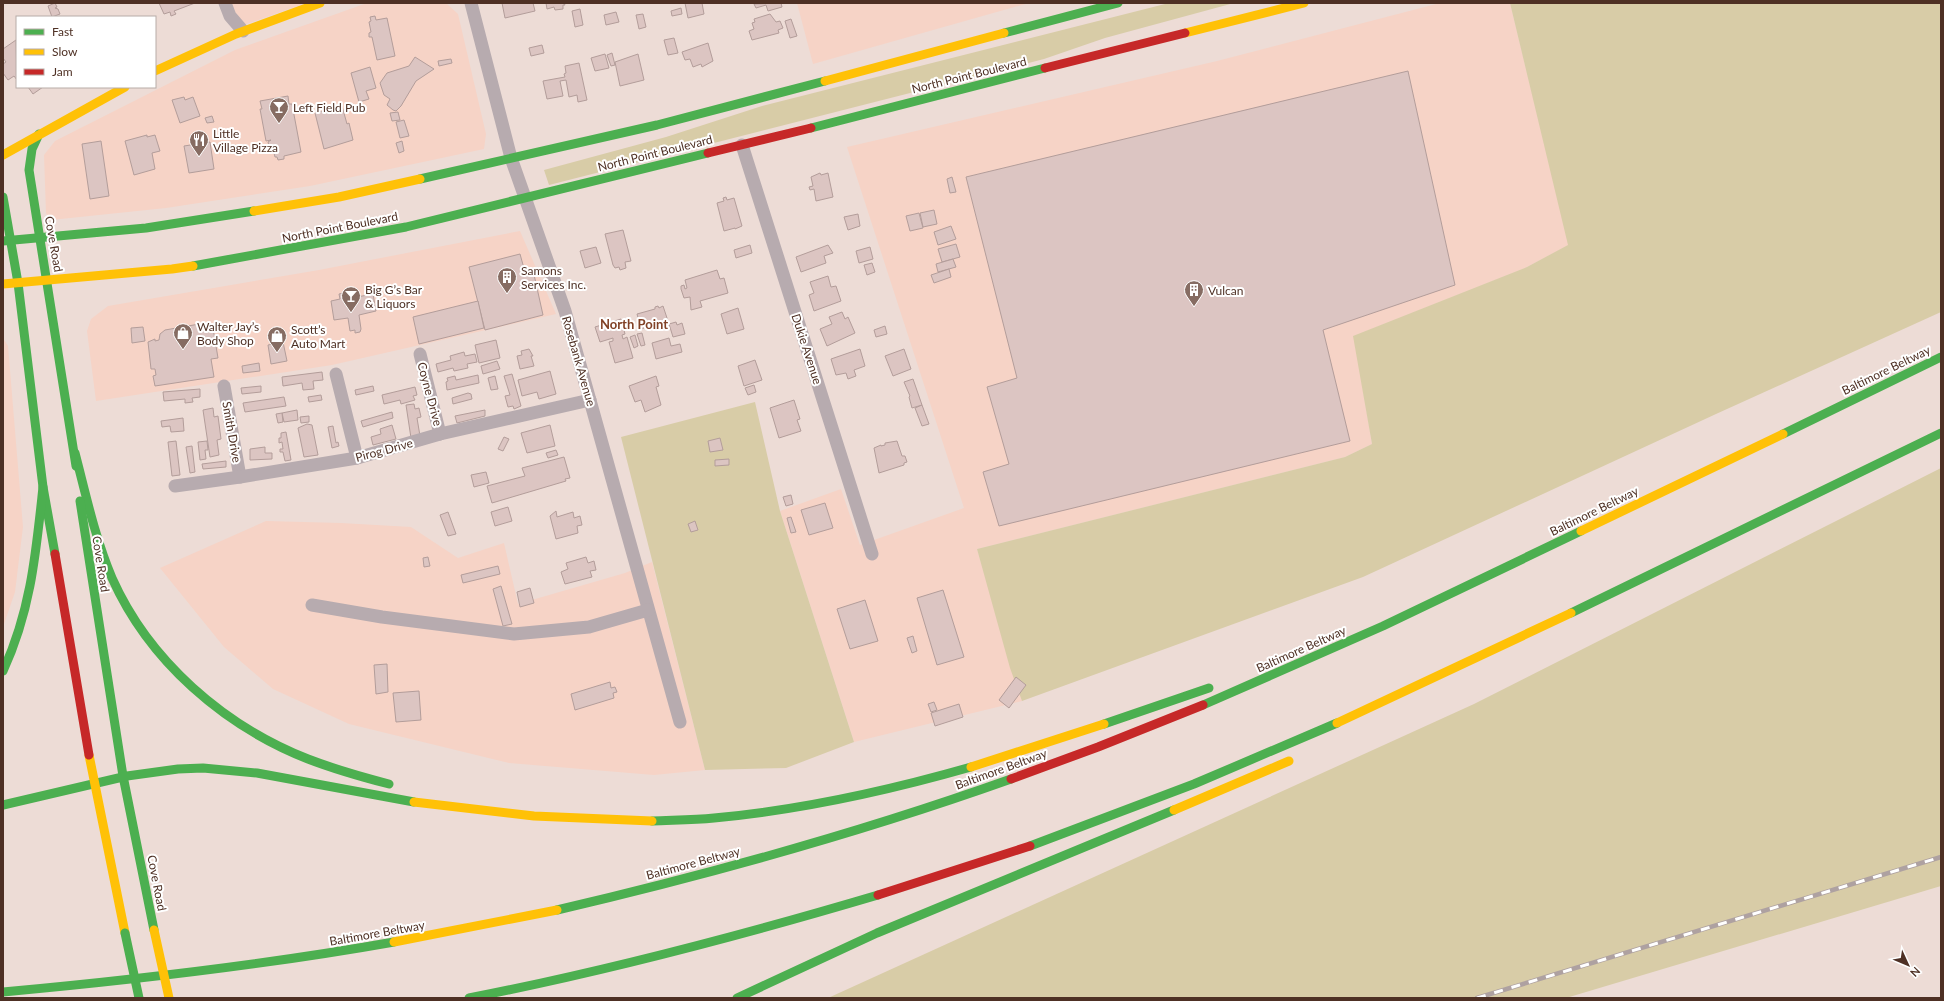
<svg xmlns="http://www.w3.org/2000/svg" width="1944" height="1001" font-family="Lato,sans-serif">
<style>
.built{fill:#f6d3c6}
.green{fill:#d8cca7}
.building{fill:#dcc5c2;stroke:#b39d9a}
.lines{fill:none;stroke-linecap:round;stroke-linejoin:round}
.street{stroke:#b7abaf;stroke-width:13}
.fast{stroke:#4caf50;stroke-width:9}
.slow{stroke:#ffc107;stroke-width:9}
.jam{stroke:#c62828;stroke-width:9}
.rail-casing{stroke:#aea1a1;stroke-width:4.5}
.rail{stroke:#fff;stroke-width:3;stroke-dasharray:9;stroke-linecap:butt}
.fast-bridge{stroke:#4caf50;stroke-width:9}
.slow-bridge{stroke:#ffc107;stroke-width:9}
.labels{text-anchor:middle;dominant-baseline:central;stroke-width:4;stroke-linejoin:round;paint-order:stroke}
.street-label{font-size:12px;fill:#4e3024;stroke:#fff}
.poi-label{font-size:12px;fill:#4e3024;stroke:#fff;text-anchor:start}
.neighbourhood-label{font-size:13px;font-weight:bold;fill:#814126;stroke:#fff}
</style>
<rect width="100%" height="100%" fill="#eddcd6"/>
<!-- built -->
<g class="built">
<polygon points="231,3 306,3 241,26"/>
<polygon points="367,3 446,3 458,14 486,134 484,149 310,186 166,208 51,220 46,213 44,155 55,141 235,50"/>
<polygon points="797,3 1029,3 813,64"/>
<polygon points="1440,3 1510,3 1569,245 1523,269 1354,336 1372,444 1345,457 977,549 1022,701 854,742 780,511 841,489 860,545 964,508 847,147 1217,61"/>
<polygon points="520,231 556,314 332,365 96,401 87,331 91,319 108,306 319,270"/>
<polygon points="3,338 8,346 23,527 15,592 3,627"/>
<polygon points="266,521 341,523 411,527 458,558 504,543 518,604 625,573 652,562 705,770 654,775 509,763 349,724 273,689 224,647 160,568"/>
</g>
<!-- green -->
<g class="green">
<polygon points="1169,3 1234,3 1105,38 1044,59 549,185 544,170 666,137 762,106"/>
<polygon points="1510,3 1941,3 1941,312 1716,414 1363,577 1022,701 1010,668 977,549 1345,457 1372,444 1353,336 1527,267 1568,245"/>
<polygon points="755,402 780,511 854,742 786,768 705,770 621,437"/>
<polygon points="1941,468 1941,886 1566,998 828,998 1474,704"/>
</g>
<!-- building -->
<g class="building">
<polygon points="55,3 57,7 55,8 58,9 60,14 52,17 48,6"/>
<polygon points="159,3 195,3 174,11 176,14 171,16 170,12 164,14"/>
<polygon points="502,3 533,3 535,11 505,18"/>
<polygon points="546,3 564,3 565,5 563,5 563,9 555,10 554,7 547,9"/>
<polygon points="685,3 702,3 704,14 688,18"/>
<polygon points="781,3 782,7 768,11 766,5 756,8 754,4"/>
<polygon points="681,8 682,14 672,16 671,11"/>
<polygon points="580,9 583,25 575,27 572,11"/>
<polygon points="616,12 619,22 606,25 604,15"/>
<polygon points="643,14 646,27 639,29 636,15"/>
<polygon points="770,14 776,22 780,21 783,28 778,30 779,33 752,40 749,31 754,29 752,23 755,22 754,19"/>
<polygon points="375,16 376,20 387,18 395,56 377,60 372,37 369,37 369,33 371,32 369,22 371,21 370,17"/>
<polygon points="791,19 797,36 790,38 785,21"/>
<polygon points="674,38 678,53 668,55 664,40"/>
<polygon points="16,40 17,80 14,76 8,80 3,73 3,64 6,62 3,58 3,49"/>
<polygon points="708,43 713,61 702,67 701,64 693,67 690,59 685,60 682,52"/>
<polygon points="542,45 544,53 531,56 529,48"/>
<polygon points="612,53 615,65 611,66 607,55"/>
<polygon points="605,54 609,68 595,71 591,58"/>
<polygon points="638,54 644,80 620,86 615,62"/>
<polygon points="415,57 434,69 416,81 401,106 396,111 393,110 387,105 390,99 384,95 380,83 387,73 409,66"/>
<polygon points="451,59 452,63 439,66 438,61"/>
<polygon points="579,63 587,100 578,102 577,95 569,97 566,80 560,81 563,96 547,99 543,81 565,77 564,74 566,73 565,66"/>
<polygon points="370,67 376,88 366,91 369,99 359,102 351,73"/>
<polygon points="1408,71 1455,285 1323,330 1350,441 999,526 983,472 1009,464 987,387 1017,378 966,177"/>
<polygon points="28,87 43,87 33,94"/>
<polygon points="288,96 289,104 292,104 301,152 284,156 284,159 278,160 277,157 275,157 272,145 269,146 268,142 271,140 266,141 260,109 262,109 260,101"/>
<polygon points="184,97 185,100 193,97 200,116 180,123 172,100"/>
<polygon points="342,106 347,124 349,123 353,140 324,149 315,113"/>
<polygon points="398,112 400,120 392,121 390,113"/>
<polygon points="212,116 214,122 207,123 205,118"/>
<polygon points="404,120 409,136 400,138 396,122"/>
<polygon points="147,135 147,137 155,135 160,151 152,153 155,169 134,175 125,141"/>
<polygon points="101,141 109,196 90,199 82,144"/>
<polygon points="402,141 404,151 399,153 396,143"/>
<polygon points="210,142 214,169 189,173 184,146"/>
<polygon points="820,173 821,175 828,173 833,197 816,201 814,189 810,190 809,187 813,186 811,177"/>
<polygon points="952,177 956,192 950,193 947,179"/>
<polygon points="726,197 727,200 734,198 742,226 735,229 735,228 724,231 717,203 724,201 723,198"/>
<polygon points="934,210 937,224 923,227 920,213"/>
<polygon points="919,213 923,228 910,231 906,216"/>
<polygon points="858,214 860,226 848,230 844,217"/>
<polygon points="951,226 956,239 938,245 934,232"/>
<polygon points="623,230 631,261 625,262 626,268 620,270 619,267 615,268 613,265 605,234"/>
<polygon points="956,244 960,257 942,262 938,249"/>
<polygon points="750,245 752,253 736,258 734,250"/>
<polygon points="828,245 833,253 824,256 826,263 801,272 796,257"/>
<polygon points="596,247 601,263 585,268 580,251"/>
<polygon points="870,247 873,259 859,263 856,251"/>
<polygon points="520,254 525,272 533,270 543,315 485,330 469,267"/>
<polygon points="953,259 956,267 938,272 936,264"/>
<polygon points="872,263 875,272 867,275 864,265"/>
<polygon points="949,269 951,277 934,283 931,275"/>
<polygon points="717,270 720,279 724,278 728,293 700,301 702,307 691,310 690,297 684,298 681,289 681,286 684,285 685,289 687,288 685,280"/>
<polygon points="828,276 831,287 836,286 841,301 814,311 809,295 814,293 810,282"/>
<polygon points="356,290 357,297 373,294 376,311 359,315 361,329 360,332 355,333 355,330 350,331 348,318 334,320 331,301 340,299 339,294"/>
<polygon points="478,301 484,328 419,344 413,317"/>
<polygon points="658,306 659,308 663,306 668,321 641,329 637,314 655,309 655,307"/>
<polygon points="738,308 744,329 727,334 721,314"/>
<polygon points="842,312 845,319 848,317 855,333 827,346 820,329 832,324 829,317"/>
<polygon points="621,319 625,334 622,335 623,339 627,337 633,358 615,363 609,342 613,341 613,338 600,342 595,327"/>
<polygon points="676,322 677,325 682,323 685,334 673,337 669,324"/>
<polygon points="205,323 206,330 213,328 218,358 211,359 214,377 155,386 153,376 156,375 155,369 151,369 148,342 155,339 155,341 159,340 160,334 165,330"/>
<polygon points="885,326 887,334 876,337 874,330"/>
<polygon points="143,327 145,341 132,343 131,328"/>
<polygon points="642,333 645,345 641,346 637,334"/>
<polygon points="635,335 638,346 634,348 630,337"/>
<polygon points="669,338 671,346 680,344 682,352 656,359 652,343"/>
<polygon points="496,340 500,358 479,363 475,345"/>
<polygon points="283,342 287,361 271,364 268,345"/>
<polygon points="529,349 533,356 531,356 534,366 520,369 517,356 522,355 521,351"/>
<polygon points="860,349 865,366 854,370 856,376 848,379 846,373 836,375 831,359"/>
<polygon points="904,349 911,369 893,376 885,356"/>
<polygon points="464,352 465,356 475,354 477,362 467,364 468,368 454,371 453,368 438,372 436,364 451,360 450,356"/>
<polygon points="755,360 762,380 744,386 738,366"/>
<polygon points="497,361 500,369 483,374 481,366"/>
<polygon points="259,363 260,371 243,373 242,366"/>
<polygon points="550,371 556,394 539,399 537,392 522,396 518,380"/>
<polygon points="322,372 323,380 313,381 314,389 303,390 302,383 283,386 282,377"/>
<polygon points="512,374 521,406 514,409 513,406 508,407 505,396 510,395 504,376"/>
<polygon points="478,375 479,383 447,390 446,382 448,381 447,378 455,376 456,380"/>
<polygon points="495,376 498,389 491,390 488,378"/>
<polygon points="656,376 659,386 656,387 661,405 645,412 641,400 635,402 629,386"/>
<polygon points="913,379 922,405 912,408 909,397 910,396 904,382"/>
<polygon points="754,385 756,392 748,395 745,388"/>
<polygon points="261,386 261,392 242,394 241,388"/>
<polygon points="373,386 374,391 356,395 355,390"/>
<polygon points="415,387 417,395 413,396 415,400 401,404 400,400 384,404 382,395"/>
<polygon points="200,389 200,397 192,398 193,402 185,403 185,399 164,401 163,392"/>
<polygon points="468,393 471,394 472,399 453,404 452,398"/>
<polygon points="321,395 322,400 309,402 308,397"/>
<polygon points="284,397 286,406 245,412 243,403"/>
<polygon points="794,400 800,419 797,420 801,431 779,438 770,408"/>
<polygon points="414,404 415,409 419,408 421,417 417,418 420,436 411,438 406,405"/>
<polygon points="922,405 929,424 922,426 915,408"/>
<polygon points="213,408 214,417 218,416 221,439 217,440 219,455 210,457 203,410"/>
<polygon points="297,410 298,420 284,422 282,413"/>
<polygon points="485,410 485,416 457,423 455,416"/>
<polygon points="392,412 393,418 363,427 361,421"/>
<polygon points="282,413 283,422 278,423 276,414"/>
<polygon points="309,416 309,422 301,423 300,417"/>
<polygon points="183,418 184,431 171,432 170,426 162,427 161,421"/>
<polygon points="307,424 312,425 318,455 304,457 298,428"/>
<polygon points="392,425 396,439 373,445 371,437 381,434 380,429"/>
<polygon points="550,425 555,446 527,453 521,433"/>
<polygon points="333,426 336,443 338,442 339,446 332,448 328,427"/>
<polygon points="286,432 291,460 285,461 283,452 280,452 280,449 283,449 282,442 279,443 279,438 281,438 281,433"/>
<polygon points="504,437 509,439 503,451 498,449"/>
<polygon points="720,438 723,450 710,452 708,441"/>
<polygon points="176,441 180,475 172,476 168,442"/>
<polygon points="207,441 208,450 205,450 206,459 200,460 198,442"/>
<polygon points="897,441 902,456 905,456 907,462 904,463 904,465 879,473 874,448 881,445 881,446 885,445 885,443"/>
<polygon points="192,446 195,472 190,473 186,447"/>
<polygon points="265,447 265,453 272,453 272,459 250,460 250,449"/>
<polygon points="556,450 558,455 548,458 546,453"/>
<polygon points="564,457 570,478 565,479 566,481 492,503 487,486 525,476 522,468"/>
<polygon points="729,459 729,465 715,466 715,460"/>
<polygon points="226,461 226,467 203,469 202,464"/>
<polygon points="486,472 489,483 474,487 471,475"/>
<polygon points="791,495 793,504 786,506 783,497"/>
<polygon points="825,503 833,528 809,535 801,510"/>
<polygon points="508,507 512,521 495,526 491,512"/>
<polygon points="556,511 557,517 573,512 574,518 580,516 582,525 577,526 578,533 556,539 550,516"/>
<polygon points="448,512 456,534 448,536 440,515"/>
<polygon points="791,517 796,532 791,533 787,518"/>
<polygon points="695,521 698,530 691,532 688,524"/>
<polygon points="428,557 430,566 424,567 423,558"/>
<polygon points="586,557 588,563 594,561 596,570 590,571 592,577 565,584 561,572 568,569 566,563"/>
<polygon points="498,566 500,574 463,583 461,575"/>
<polygon points="501,586 512,624 503,626 493,589"/>
<polygon points="530,588 534,603 520,607 517,592"/>
<polygon points="943,590 964,657 937,665 917,598"/>
<polygon points="865,600 878,641 850,649 837,609"/>
<polygon points="913,636 917,651 912,653 907,638"/>
<polygon points="387,664 388,692 376,694 374,665"/>
<polygon points="1016,677 1026,685 1009,708 999,700"/>
<polygon points="610,682 611,688 615,687 617,692 613,693 614,698 575,710 571,694"/>
<polygon points="419,691 421,720 396,722 393,693"/>
<polygon points="934,702 937,710 931,712 928,704"/>
<polygon points="959,704 963,717 935,726 931,713"/>
</g>
<g class="lines">
<!-- street -->
<g class="street">
<polyline points="225,3 230,16 243,31"/>
<polyline points="471,3 511,158 565,311 680,722"/>
<polyline points="742,145 872,554"/>
<polyline points="420,354 440,434"/>
<polyline points="336,374 357,458"/>
<polyline points="224,386 240,477"/>
<polyline points="175,486 240,477 357,458 440,434 590,400"/>
<polyline points="312,605 382,617 514,634 589,627 648,610"/>
</g>
<!-- fast -->
<g class="fast">
<polyline points="1004,33 1118,3"/>
<polyline points="811,128 1045,68"/>
<polyline points="39,134 32,149 29,170 76,466"/>
<polyline points="420,179 657,125 825,81"/>
<polyline points="3,197 18,283 43,487 55,554"/>
<polyline points="3,241 146,228 254,211"/>
<polyline points="193,266 406,227 708,153"/>
<polyline points="1783,434 1941,357"/>
<path d="M 75,453 C 86,495 95,538 112,578 C 149,661 224,726 308,759 C 334,769 362,777 389,784"/>
<polyline points="80,501 123,776 154,930"/>
<polyline points="1571,613 1941,433"/>
<path d="M 3,671 C 31,611 36,552 43,487"/>
<polyline points="1203,705 1383,626 1581,531"/>
<polyline points="1104,724 1209,688"/>
<polyline points="3,805 127,776 178,769 203,768 257,773 414,802"/>
<path d="M 652,821 C 673,820 693,820 714,818 C 801,810 887,791 971,767"/>
<polyline points="1030,846 1194,784 1337,723"/>
<path d="M 557,910 C 711,874 862,832 1011,779"/>
<path d="M 3,992 C 134,980 264,965 394,942"/>
<path d="M 469,998 C 607,971 743,935 878,895"/>
<polyline points="737,998 877,933 1174,810"/>
</g>
<!-- slow -->
<g class="slow">
<polyline points="1185,33 1304,3"/>
<polyline points="155,71 236,34 320,3"/>
<polyline points="825,81 1004,33"/>
<polyline points="3,155 125,87"/>
<polyline points="254,211 339,197 420,179"/>
<polyline points="3,284 172,269 193,266"/>
<polyline points="1581,531 1783,434"/>
<polyline points="1337,723 1571,613"/>
<polyline points="89,755 125,933"/>
<polyline points="971,767 1104,724"/>
<polyline points="414,802 534,816 652,821"/>
<polyline points="1174,810 1289,761"/>
<polyline points="394,942 557,910"/>
</g>
<!-- jam -->
<g class="jam">
<polyline points="1045,68 1185,33"/>
<polyline points="708,153 811,128"/>
<polyline points="55,554 89,755"/>
<polyline points="1011,779 1098,747 1203,705"/>
<polyline points="878,895 1030,846"/>
</g>
<defs>
<polyline id="rail" points="1477,998 1941,857"/>
</defs>
<!-- rail casing -->
<use href="#rail" class="rail-casing"/>
<!-- rail -->
<use href="#rail" class="rail"/>
<!-- fast-bridge -->
<polyline class="fast-bridge" points="125,933 139,998"/>
<!-- slow-bridge -->
<polyline class="slow-bridge" points="154,930 169,998"/>
</g>
<!-- icons -->
<defs>
<symbol id="bar-pin" viewBox="-11 -11 22 30"><path d="M0 17L-7.5 6A9.5 9.5 0 1 1 7.5 6Z" fill="#866c62" stroke="#fff"/><path d="M-6-5H6L.8 .8V4.5H3.5V6h-7V4.5H-.8V.8Z" fill="#fff"/></symbol>
<symbol id="restaurant-pin" viewBox="-11 -11 22 30"><path d="M0 17L-7.5 6A9.5 9.5 0 1 1 7.5 6Z" fill="#866c62" stroke="#fff"/><path d="M-5-6h1v4h1v-4h1v4h1v-4h1v5L-1.5 .5V6h-2V.5L-5-1ZM5-6V6H3V1.5H1.5Q1.5-4 5-6Z" fill="#fff"/></symbol>
<symbol id="building-pin" viewBox="-11 -11 22 30"><path d="M0 17L-7.5 6A9.5 9.5 0 1 1 7.5 6Z" fill="#866c62" stroke="#fff"/><path d="M-4-6H4V6H1V3H-1V6H-4ZM-2.5-4.3h1.7v1.8h-1.7ZM.8-4.3h1.7v1.8H.8ZM-2.5-1h1.7V.8h-1.7ZM.8-1h1.7V.8H.8Z" fill="#fff"/></symbol>
<symbol id="shop-pin" viewBox="-11 -11 22 30"><path d="M0 17L-7.5 6A9.5 9.5 0 1 1 7.5 6Z" fill="#866c62" stroke="#fff"/><path d="M-5-2.5h2.3a2.7 3.5 0 0 1 5.4 0H5L5.5 6h-11ZM-1.5-2.5h3a1.5 2.3 0 0 0-3 0Z" fill="#fff"/></symbol>
</defs>
<g fill-rule="evenodd">
<use href="#bar-pin" x="268" y="96" width="22" height="30"/>
<use href="#restaurant-pin" x="188" y="129" width="22" height="30"/>
<use href="#building-pin" x="496" y="266" width="22" height="30"/>
<use href="#building-pin" x="1183" y="279" width="22" height="30"/>
<use href="#bar-pin" x="340" y="285" width="22" height="30"/>
<use href="#shop-pin" x="172" y="322" width="22" height="30"/>
<use href="#shop-pin" x="266" y="325" width="22" height="30"/>
</g>
<g class="labels">
<!-- street labels -->
<g class="street-label">
<text transform="translate(969 75) rotate(-14)">North Point Boulevard</text>
<text transform="translate(655 153) rotate(-14)">North Point Boulevard</text>
<text transform="translate(340 227) rotate(-11)">North Point Boulevard</text>
<text transform="translate(54 244) rotate(80)">Cove Road</text>
<text transform="translate(807 349) rotate(72)">Dukie Avenue</text>
<text transform="translate(579 361) rotate(74)">Rosebank Avenue</text>
<text transform="translate(1886 370) rotate(-26)">Baltimore Beltway</text>
<text transform="translate(430 394) rotate(75)">Coyne Drive</text>
<text transform="translate(232 432) rotate(80)">Smith Drive</text>
<text transform="translate(384 450) rotate(-15)">Pirog Drive</text>
<text transform="translate(1594 511) rotate(-26)">Baltimore Beltway</text>
<text transform="translate(101 564) rotate(81)">Cove Road</text>
<text transform="translate(1301 649) rotate(-24)">Baltimore Beltway</text>
<text transform="translate(1001 769) rotate(-20)">Baltimore Beltway</text>
<text transform="translate(693 863) rotate(-15)">Baltimore Beltway</text>
<text transform="translate(157 883) rotate(79)">Cove Road</text>
<text transform="translate(377 933) rotate(-10)">Baltimore Beltway</text>
</g>
<!-- poi labels -->
<g class="poi-label">
<text x="293" y="107">Left Field Pub</text>
<text x="213" y="133">Little<tspan x="213" dy="14">Village Pizza</tspan></text>
<text x="521" y="270">Samons<tspan x="521" dy="14">Services Inc.</tspan></text>
<text x="365" y="289">Big G’s Bar<tspan x="365" dy="14">&amp; Liquors</tspan></text>
<text x="1208" y="290">Vulcan</text>
<text x="197" y="326">Walter Jay’s<tspan x="197" dy="14">Body Shop</tspan></text>
<text x="291" y="329">Scott’s<tspan x="291" dy="14">Auto Mart</tspan></text>
</g>
<!-- neighbourhood labels -->
<g class="neighbourhood-label">
<text x="634" y="324">North Point</text>
</g>
</g>
<!-- border -->
<rect width="1944" height="1001" fill="none" stroke="#4e3024" stroke-width="8"/>
<!-- legend -->
<rect x="16" y="16" width="140" height="72" fill="#ffffff" stroke="#b8aca7"/>
<rect x="24" y="29" width="20" height="6" fill="#4caf50" stroke="#b8aca7"/>
<text x="52" y="36" font-size="12" fill="#4e3024">Fast</text>
<rect x="24" y="49" width="20" height="6" fill="#ffc107" stroke="#b8aca7"/>
<text x="52" y="56" font-size="12" fill="#4e3024">Slow</text>
<rect x="24" y="69" width="20" height="6" fill="#c62828" stroke="#b8aca7"/>
<text x="52" y="76" font-size="12" fill="#4e3024">Jam</text>
<!-- north arrow -->
<g transform="translate(1908 965) rotate(134)" stroke="#ffffff" stroke-width="3" paint-order="stroke">
<path d="M0-3L7 15L0 10L-7 15Z" fill="#4e3024"/>
<text y="-6" font-size="11" font-weight="bold" text-anchor="middle" fill="#4e3024">N</text>
</g>
</svg>
